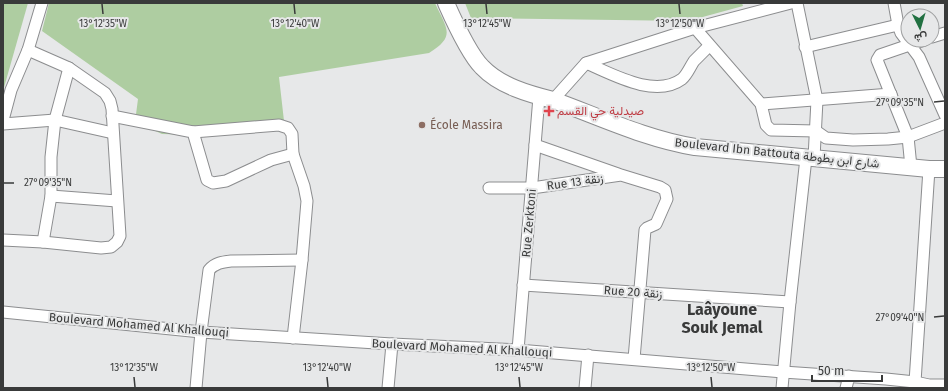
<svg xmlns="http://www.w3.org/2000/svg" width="948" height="391" font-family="'Fira Sans',Vazirmatn,sans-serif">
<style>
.green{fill:#aecda1}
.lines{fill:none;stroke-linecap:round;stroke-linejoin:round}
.street-casing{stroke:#8c8d8f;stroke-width:13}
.secondary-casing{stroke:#8c8d8f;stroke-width:18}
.street{stroke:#fff;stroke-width:11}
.secondary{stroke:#fff;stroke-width:16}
.ticks{fill:none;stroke:#393a3a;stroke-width:1.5}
.health-dot{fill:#e0444e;stroke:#e7e8e9;stroke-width:1.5}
.education-dot{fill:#8d6e63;stroke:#e7e8e9;stroke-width:1.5}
.labels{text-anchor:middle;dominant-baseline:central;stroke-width:4;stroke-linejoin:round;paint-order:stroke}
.health-label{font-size:12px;fill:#be3a42;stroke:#e7e8e9;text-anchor:start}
.education-label{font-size:12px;fill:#785e54;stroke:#e7e8e9;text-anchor:start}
.street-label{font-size:12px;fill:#393a3a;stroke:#e7e8e9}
.district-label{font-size:16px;font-weight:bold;fill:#393a3a;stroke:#e7e8e9}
.ticks-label{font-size:10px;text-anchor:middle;fill:#393a3a;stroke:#e7e8e9;stroke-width:4;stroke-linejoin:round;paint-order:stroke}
</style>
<rect width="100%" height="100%" fill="#e7e8e9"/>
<!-- green -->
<g class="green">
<polygon points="3,3 28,3 3,91"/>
<path d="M 49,3 L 435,3 C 446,28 457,36 429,53 L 279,77 L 284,121 L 198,135 L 162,134 L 135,122 L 138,99 L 42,31 Z"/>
<polygon points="465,3 742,3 743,6 688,21 471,18"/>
</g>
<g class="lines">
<defs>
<g id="street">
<polyline points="797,3 817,100 814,158"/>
<polyline points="894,3 898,25 901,33 919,57 945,115"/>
<polyline points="695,28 761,104 766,125 771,130 816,131 826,138 853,140 888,139 908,137 945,123"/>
<polyline points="932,37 945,33"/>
<polyline points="805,47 898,25"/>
<path d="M 586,63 C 612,74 655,99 682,79 C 687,75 690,67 694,61 C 699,56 704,51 709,46"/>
<polyline points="553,100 586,63 695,28 791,3"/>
<polyline points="761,104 891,94"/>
<polyline points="112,116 193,132 207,180 213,183 226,181 271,160 293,154"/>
<polyline points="3,120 11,90 28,50 42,3"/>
<polyline points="3,124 55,120 113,133"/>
<polyline points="193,132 279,125 288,128 292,134 293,154 304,186 307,201 302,260 293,338"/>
<polyline points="535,145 618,174"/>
<polyline points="911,167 908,137 877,60 880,55 924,40"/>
<polyline points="489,188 532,188 621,175 660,187 665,190 667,199 656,224 647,228 645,230 634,359"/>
<polyline points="51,196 117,201"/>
<polyline points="3,240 43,242 101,248 111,247 117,242 120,236 112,109 110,101 105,93 69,68 28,50"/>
<polyline points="43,242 51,196 51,157 55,120 69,68"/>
<polyline points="523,285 790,302"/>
<polyline points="3,312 201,332 392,344 518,350 783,372 886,379 915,382 929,385 945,385"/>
<polyline points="518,350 539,97"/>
<polyline points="915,382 929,169"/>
<path d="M 196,388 L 201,332 L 209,270 C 215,263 222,262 231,261 L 302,260"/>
<polyline points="388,388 392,344"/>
<polyline points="585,388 588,355"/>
<polyline points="782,388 790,302 806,158"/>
<polyline points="846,388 849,376"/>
</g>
<path id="secondary" d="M 446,3 C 454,21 469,54 482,67 C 500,86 529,94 553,100 C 600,117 646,139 695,147 L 929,169 L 945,169"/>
</defs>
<!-- street casing -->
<use href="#street" class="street-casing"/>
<!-- secondary casing -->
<use href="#secondary" class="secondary-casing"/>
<!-- street -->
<use href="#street" class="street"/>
<!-- secondary -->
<use href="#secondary" class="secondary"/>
</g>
<!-- ticks -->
<path class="ticks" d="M 102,4 L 103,14M 294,4 L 295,14M 486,4 L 487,14M 679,4 L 680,14M 934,102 L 944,101M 4,183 L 14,183M 934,317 L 944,316M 134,377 L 135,387M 327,377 L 328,387M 519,377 L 520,387M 711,377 L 712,387"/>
<!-- markers -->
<path class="health-dot" d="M547 105h4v4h4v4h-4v4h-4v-4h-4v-4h4z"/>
<circle class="education-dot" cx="422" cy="125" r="4"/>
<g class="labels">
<!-- health labels -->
<g class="health-label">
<text x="557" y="111">صيدلية حي القسم</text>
</g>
<!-- education labels -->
<g class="education-label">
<text x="430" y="125">École Massira</text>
</g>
<!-- street labels -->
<g class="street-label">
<text transform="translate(777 153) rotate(6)">Boulevard Ibn Battouta شارع ابن بطوطة</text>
<text transform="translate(575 182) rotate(-8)">Rue 13 زنقة</text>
<text transform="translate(529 223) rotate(-85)">Rue Zerktoni</text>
<text transform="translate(633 292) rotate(4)">Rue 20 زنقة</text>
<text transform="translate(139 325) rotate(5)">Boulevard Mohamed Al Khallouqi</text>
<text transform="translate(462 348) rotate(3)">Boulevard Mohamed Al Khallouqi</text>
</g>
<!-- district labels -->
<g class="district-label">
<text x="722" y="309">Laâyoune<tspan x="722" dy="18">Souk Jemal</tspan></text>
</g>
</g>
<g class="ticks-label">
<text x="103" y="27">13°12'35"W</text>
<text x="295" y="27">13°12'40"W</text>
<text x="487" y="27">13°12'45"W</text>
<text x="680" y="27">13°12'50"W</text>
<text x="900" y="106">27°09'35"N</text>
<text x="48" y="186">27°09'35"N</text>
<text x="900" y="321">27°09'40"N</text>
<text x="134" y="371">13°12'35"W</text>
<text x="327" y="371">13°12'40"W</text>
<text x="519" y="371">13°12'45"W</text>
<text x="711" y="371">13°12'50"W</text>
</g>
<!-- border -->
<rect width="948" height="391" fill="none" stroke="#393a3a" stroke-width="8"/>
<!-- north arrow -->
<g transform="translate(920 28) rotate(175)"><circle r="19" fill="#e7e8e9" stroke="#a1a2a3"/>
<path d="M0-3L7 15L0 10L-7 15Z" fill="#217041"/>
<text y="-6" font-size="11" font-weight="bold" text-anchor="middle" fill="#393a3a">ش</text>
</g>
<!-- scale -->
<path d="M812 375v6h70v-6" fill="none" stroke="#393a3a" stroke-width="2"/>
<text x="818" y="375" font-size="12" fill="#393a3a" stroke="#e7e8e9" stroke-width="3" paint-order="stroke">50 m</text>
</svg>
